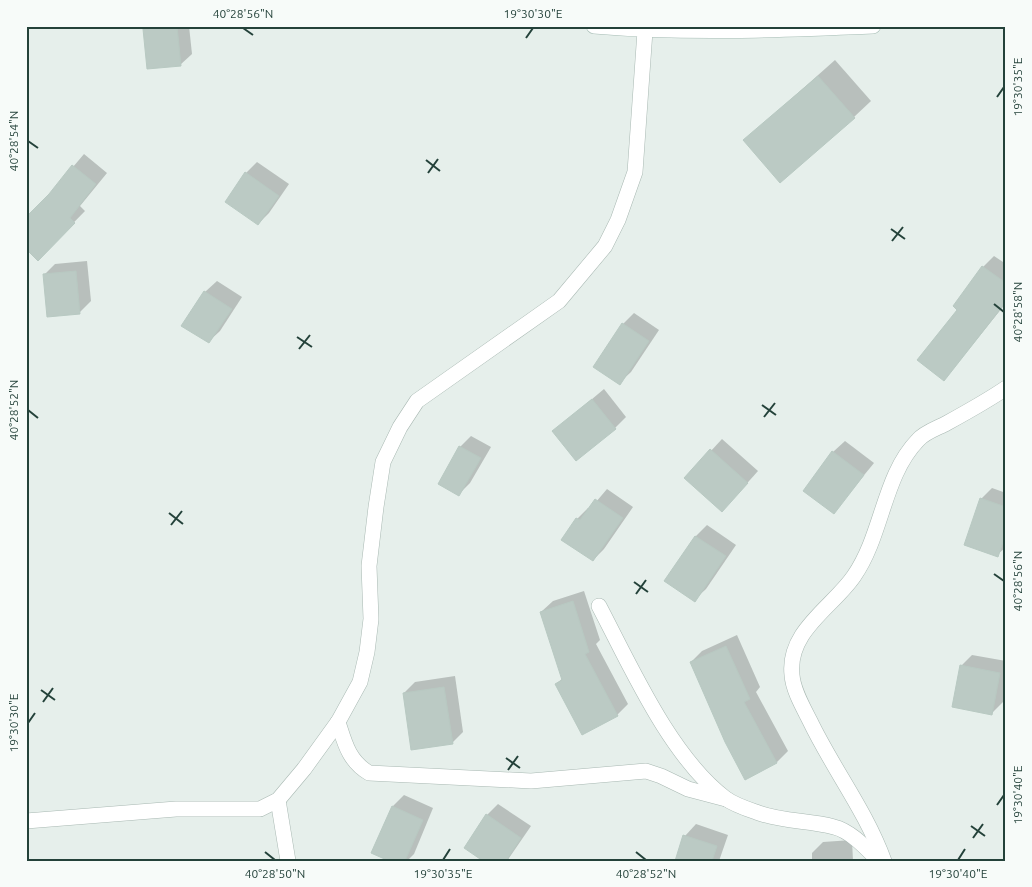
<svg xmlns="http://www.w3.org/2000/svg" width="1032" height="887" font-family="Ubuntu,sans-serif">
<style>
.shadow{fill:#0003}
.building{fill:#bbcac4;stroke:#b8c9c2}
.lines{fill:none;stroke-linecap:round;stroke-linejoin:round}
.minor-casing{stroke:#a8b8b2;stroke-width:16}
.secondary-casing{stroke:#a4bbb3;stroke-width:16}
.minor{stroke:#fff;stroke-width:15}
.secondary{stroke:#fff;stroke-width:15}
.ticks{fill:none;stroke:#24423a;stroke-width:2}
.neatline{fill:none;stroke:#24423a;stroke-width:2}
.ticks-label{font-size:12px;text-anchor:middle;fill:#24423a}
</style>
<rect width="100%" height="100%" fill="#e6efeb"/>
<!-- shadow -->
<g class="shadow">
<polygon points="147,26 189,26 192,54 180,65 144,29"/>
<polygon points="835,60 871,101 854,117 745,140"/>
<polygon points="84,154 107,173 80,206 85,211 38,259 50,194"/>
<polygon points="257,162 289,184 269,213 258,224 246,173"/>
<polygon points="994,256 1006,264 1006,303 944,380 959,309 983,267"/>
<polygon points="87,261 91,301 80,312 44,275 55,264"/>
<polygon points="217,281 242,297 220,331 208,342 183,325 205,292"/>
<polygon points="634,313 659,330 631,372 619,383 623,324"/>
<polygon points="604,389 626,417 615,428 554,431"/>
<polygon points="471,436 491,447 470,483 459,494 460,447"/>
<polygon points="722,439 758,471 733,499 686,478"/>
<polygon points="845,441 874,463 834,512 833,452"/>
<polygon points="992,488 1006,493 1006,547 997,555 981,499"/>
<polygon points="607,489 633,507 604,549 593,560 577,519 588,508 590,509"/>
<polygon points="707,525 736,545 706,589 694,600 666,581 696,536"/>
<polygon points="584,591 600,640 596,644 628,704 617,715 556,684 563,678 541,612 553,601"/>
<polygon points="737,635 760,687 756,692 788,751 777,762 746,778 691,662 702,651"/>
<polygon points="972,655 1006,661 1006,686 1003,702 992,713 961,666"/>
<polygon points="455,676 463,732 452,743 404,693 415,682"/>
<polygon points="404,795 433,808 414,854 407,861 392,861 373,852 393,806"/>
<polygon points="498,804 531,826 507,861 486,861 487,815"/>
<polygon points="696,824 728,835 719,861 676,861 685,836"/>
<polygon points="852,840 853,861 812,861 812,853 823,842"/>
</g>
<!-- building -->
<g class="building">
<polygon points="177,26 181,66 147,69 143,29"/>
<polygon points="818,76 855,118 780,183 743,140"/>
<polygon points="72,165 96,184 70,218 75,223 38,261 26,249 26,217 49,194"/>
<polygon points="245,172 279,196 258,225 225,202"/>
<polygon points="982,266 1006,283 1006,302 944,381 917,360 957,310 953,306"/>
<polygon points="76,271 80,314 47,317 43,274"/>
<polygon points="204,291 232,309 209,343 181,326"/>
<polygon points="622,323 649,341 620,385 593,367"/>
<polygon points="592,399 616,429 576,461 552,431"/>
<polygon points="459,446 481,458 459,496 438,484"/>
<polygon points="710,449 748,483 722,512 684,478"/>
<polygon points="832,451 864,475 834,514 803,491"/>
<polygon points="980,498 1006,507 1006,533 998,557 964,545"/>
<polygon points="595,499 623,518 593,561 561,540 576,518 580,520"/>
<polygon points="695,536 726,556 695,602 664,581"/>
<polygon points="573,601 589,652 585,654 618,716 582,735 555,684 562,680 540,612"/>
<polygon points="726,646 750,699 744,702 777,763 745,780 725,742 690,662"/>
<polygon points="960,665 1000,673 992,715 952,707"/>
<polygon points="444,687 453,744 411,750 403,693"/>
<polygon points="392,806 423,820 405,861 389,861 371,853"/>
<polygon points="486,814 521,838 506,861 483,861 464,848"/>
<polygon points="683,835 717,846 712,861 675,861"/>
</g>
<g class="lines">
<defs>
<g id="minor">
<path d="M 599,606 C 631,667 670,756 725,798 C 733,804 747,809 756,812 C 782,822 808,820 834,827 C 851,831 867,849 879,861"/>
<path d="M 338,722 C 345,744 349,761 369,773 L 531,781 L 646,771 L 661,776 L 688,789 L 726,799"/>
<polyline points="278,800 288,861"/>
<polyline points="26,821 176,809 260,809 278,800 304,769 338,722 360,682 367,652 371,619 369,566 376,507 383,462 400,427 417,401 559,301 605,246 618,220 635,172 645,31"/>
<path d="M 884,861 C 866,811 833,769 810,721 C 803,707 793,690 792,675 C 787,631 833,607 854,576 C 883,534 883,476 918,440 C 925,432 938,428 947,423 C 967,412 987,401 1006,388"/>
</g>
<path id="secondary" d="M 594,26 C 687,34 780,30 873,26"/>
</defs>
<!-- minor casing -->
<use href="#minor" class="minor-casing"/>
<!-- secondary casing -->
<use href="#secondary" class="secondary-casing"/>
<!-- minor -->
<use href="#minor" class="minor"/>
<!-- secondary -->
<use href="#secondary" class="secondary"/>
</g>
<!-- ticks -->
<path class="ticks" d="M 243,28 L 253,35M 526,38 L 533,28M 997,97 L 1004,87M 28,141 L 38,148M 426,160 L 440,171M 428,173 L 438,159M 891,229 L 905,239M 892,241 L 903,227M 994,304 L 1004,312M 297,337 L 312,347M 299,349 L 310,335M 762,405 L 776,415M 28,410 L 38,418M 764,417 L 775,403M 169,513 L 183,524M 171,525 L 182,511M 994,574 L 1004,581M 634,582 L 648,592M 636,594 L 646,580M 41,690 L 55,700M 43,702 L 53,688M 28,723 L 35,713M 506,758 L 520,768M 508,770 L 518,756M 997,805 L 1004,795M 971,826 L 985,836M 973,838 L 983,824M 265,852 L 275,860M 636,852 L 646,860M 443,860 L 450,849M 958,860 L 965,849"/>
<!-- border -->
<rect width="1032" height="887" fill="none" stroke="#f7fbf9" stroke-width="55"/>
<rect x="28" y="28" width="976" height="832" class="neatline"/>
<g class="ticks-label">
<text x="243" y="18">40°28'56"N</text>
<text x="533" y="18">19°30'30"E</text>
<text transform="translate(1018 87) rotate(-90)" y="4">19°30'35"E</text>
<text transform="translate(14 141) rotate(-90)" y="4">40°28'54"N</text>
<text transform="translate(1018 312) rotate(-90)" y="4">40°28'58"N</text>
<text transform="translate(14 410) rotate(-90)" y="4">40°28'52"N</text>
<text transform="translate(1018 581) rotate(-90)" y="4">40°28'56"N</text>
<text transform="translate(14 723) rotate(-90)" y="4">19°30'30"E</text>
<text transform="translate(1018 795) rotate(-90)" y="4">19°30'40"E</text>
<text x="275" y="878">40°28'50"N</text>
<text x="443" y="878">19°30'35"E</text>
<text x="646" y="878">40°28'52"N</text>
<text x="958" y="878">19°30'40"E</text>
</g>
</svg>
